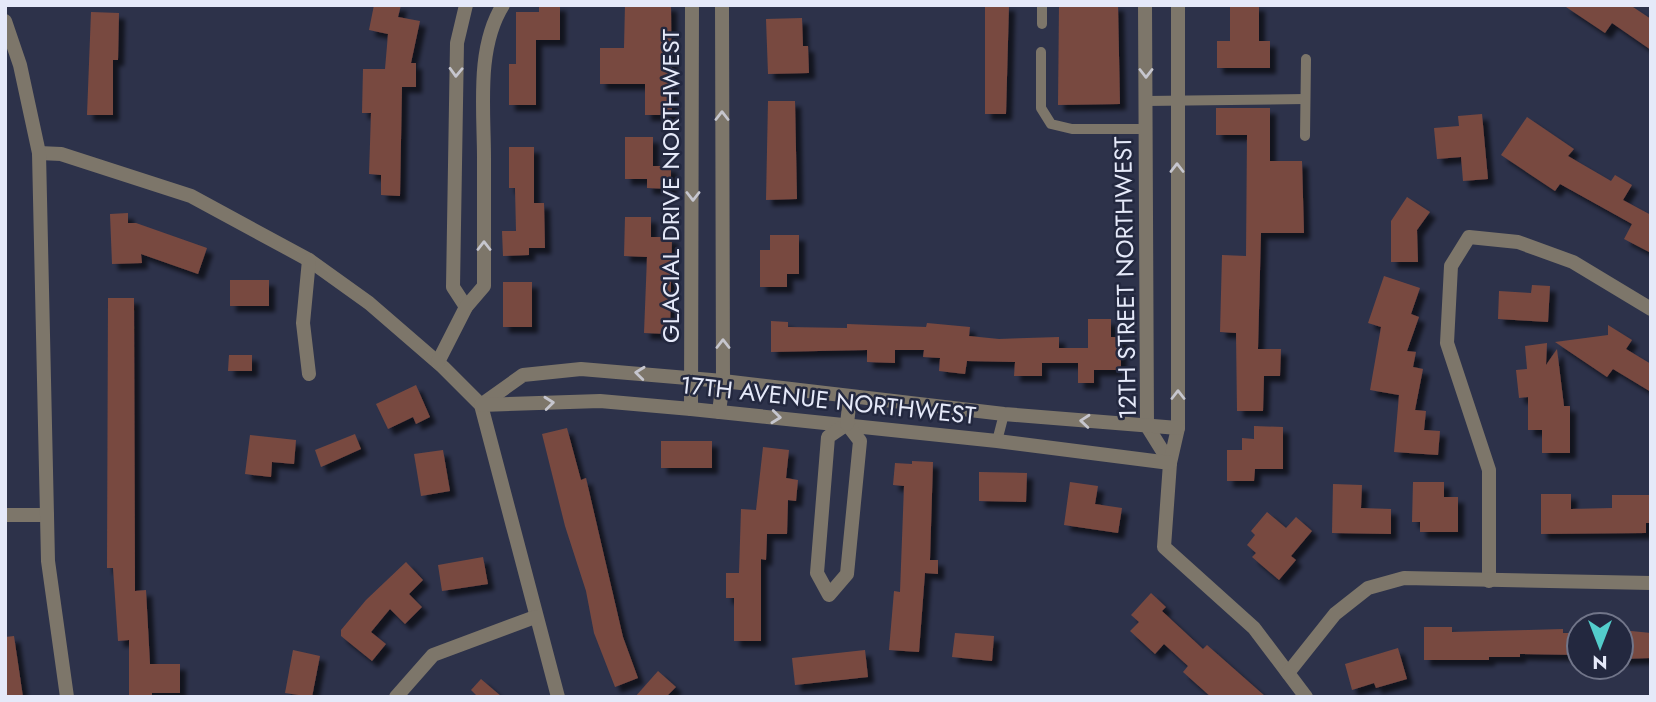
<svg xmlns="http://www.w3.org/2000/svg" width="1656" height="702" font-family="Jost,sans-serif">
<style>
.building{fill:#784941;filter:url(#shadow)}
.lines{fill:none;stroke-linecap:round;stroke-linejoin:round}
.service{stroke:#7d766a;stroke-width:10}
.minor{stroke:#7d766a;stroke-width:14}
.tertiary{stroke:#7d766a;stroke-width:14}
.oneway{stroke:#c6c6ce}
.labels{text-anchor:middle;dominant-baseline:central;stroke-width:5;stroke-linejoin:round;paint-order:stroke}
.street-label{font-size:24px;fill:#e5e9f9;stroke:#23283f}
</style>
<defs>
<filter id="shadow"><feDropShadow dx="6" dy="6" stdDeviation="2" flood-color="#0009"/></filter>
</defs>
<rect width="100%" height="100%" fill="#2d324a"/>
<!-- building -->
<g class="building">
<polygon points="374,5 401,5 398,17 420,21 411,63 416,63 416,87 402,87 400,196 381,195 381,175 369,174 371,113 362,113 363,69 385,69 388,34 369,30"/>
<polygon points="539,5 560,5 560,40 536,40 536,105 509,105 509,64 516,64 516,12 539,12"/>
<polygon points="625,5 671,5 672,115 645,115 645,84 600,84 600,48 624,48"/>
<polygon points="985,5 1009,5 1006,114 985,114"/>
<polygon points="1059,5 1118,5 1120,104 1058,105"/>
<polygon points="1230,5 1259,5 1259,41 1270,41 1270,68 1217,68 1217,41 1230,41"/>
<polygon points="1563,5 1630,5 1651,19 1651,50 1612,23 1605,33"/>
<polygon points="91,12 119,13 118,60 113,60 113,115 87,115"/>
<polygon points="802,18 803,46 808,46 809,73 768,74 766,19"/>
<polygon points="768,101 795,101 797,199 766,200"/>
<polygon points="1216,108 1270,108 1270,161 1302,161 1304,233 1261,233 1258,349 1281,349 1280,376 1264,376 1263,411 1237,411 1236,333 1220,332 1222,255 1246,256 1247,135 1216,135"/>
<polygon points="1482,114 1488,179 1463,181 1461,157 1437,159 1434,128 1459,126 1458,116"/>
<polygon points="1527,117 1574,149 1568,156 1611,181 1615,175 1632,185 1623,200 1651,215 1651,253 1624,239 1632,224 1560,184 1555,191 1501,155"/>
<polygon points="625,137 653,137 653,166 671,166 671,189 647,188 647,179 625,179"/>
<polygon points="509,147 534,147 534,203 544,203 545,248 529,248 529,255 503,256 502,231 516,231 515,188 509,188"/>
<polygon points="1407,197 1430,212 1417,230 1418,262 1391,262 1391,221"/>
<polygon points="128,213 128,223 136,223 207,248 198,274 141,254 142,263 112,264 110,214"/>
<polygon points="625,217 651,217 651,237 672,237 670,334 644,333 647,257 624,256"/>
<polygon points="770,235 799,235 799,274 787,274 787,287 760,287 760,250 770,250"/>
<polygon points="1384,276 1420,288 1411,314 1419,317 1407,351 1416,352 1413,367 1423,369 1415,410 1426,411 1424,430 1440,431 1438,455 1394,452 1399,395 1370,390 1381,327 1368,323"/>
<rect x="230" y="280" width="39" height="26"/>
<rect x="503" y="282" width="29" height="45"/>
<polygon points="1532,285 1550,286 1548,322 1498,319 1499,291 1531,293"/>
<polygon points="108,298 134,298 135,591 146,590 150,664 180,664 180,693 152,693 152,697 129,697 129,640 118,641 113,568 107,568"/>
<polygon points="1088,319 1111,319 1111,337 1121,337 1121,370 1094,370 1094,383 1078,383 1078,363 1042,363 1042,376 1014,376 1015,362 967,361 965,374 939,371 940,358 923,357 924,350 895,350 895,363 867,362 867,350 771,352 771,321 788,322 788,327 847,328 847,324 926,327 927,323 970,327 969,336 999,339 1059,337 1059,348 1088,348"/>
<polygon points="1608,325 1632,340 1626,349 1651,364 1651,392 1613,369 1607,377 1555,342 1608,335"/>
<polygon points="1547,343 1546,365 1557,349 1564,406 1570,406 1570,453 1542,453 1542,430 1528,430 1528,397 1519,398 1516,370 1527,369 1525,346"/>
<polygon points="229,355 252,355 252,371 228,371"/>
<polygon points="416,385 430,417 416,424 413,417 388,429 376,404"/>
<polygon points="1254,426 1283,427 1283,469 1255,469 1254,481 1227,481 1227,450 1242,450 1242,438 1254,439"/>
<polygon points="567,428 581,480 586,478 623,637 638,678 615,687 594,633 586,591 565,526 542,434"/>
<polygon points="355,434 361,449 321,467 315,450"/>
<polygon points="250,435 296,440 294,464 272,462 271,477 245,474"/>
<rect x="661" y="441" width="51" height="27"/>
<polygon points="763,447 789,450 786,478 798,480 796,501 788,500 787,534 767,534 766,560 761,559 761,641 734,641 734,598 726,598 726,573 739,573 741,509 756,510"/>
<polygon points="443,450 450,491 421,496 414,454"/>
<polygon points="912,461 933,462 930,560 938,560 938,574 925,573 919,652 889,650 894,591 900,592 904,486 893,485 895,463 912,464"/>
<polygon points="979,472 1027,473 1026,502 979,501"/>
<polygon points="1070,482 1098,486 1095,504 1122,508 1118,533 1064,525"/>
<polygon points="1413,482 1444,482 1444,497 1458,497 1458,532 1420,532 1420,522 1412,522"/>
<polygon points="1333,484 1362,485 1361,508 1391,509 1391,534 1332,533"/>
<polygon points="1541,494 1571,494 1571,509 1612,508 1612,495 1651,495 1651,523 1646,523 1646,533 1541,534"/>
<polygon points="1267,512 1286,528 1296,517 1312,531 1291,556 1296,560 1279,580 1252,557 1256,553 1247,545 1255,535 1251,531"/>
<polygon points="483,557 488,584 442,591 438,565"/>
<polygon points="406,562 423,580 409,594 422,607 405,624 390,609 371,632 386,644 372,661 341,636 341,630 366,600"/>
<polygon points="1151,593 1166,607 1162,611 1203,649 1207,645 1266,697 1211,697 1183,672 1188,666 1164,644 1155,654 1130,631 1139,622 1131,615"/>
<polygon points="1424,627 1452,627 1452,632 1563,629 1563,633 1579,633 1579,655 1520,654 1520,657 1489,657 1489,660 1424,660"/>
<polygon points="1621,630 1651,633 1651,658 1621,659"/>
<polygon points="955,633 994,636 992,661 952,657"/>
<polygon points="14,636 23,697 5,697 5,637"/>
<polygon points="1398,648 1407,679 1376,688 1374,683 1352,690 1345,664"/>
<polygon points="293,650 320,656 312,697 285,693"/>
<polygon points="865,650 868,677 795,685 792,658"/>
<polygon points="658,671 676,687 666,697 635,697"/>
<polygon points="481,679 502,697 478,697 471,690"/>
</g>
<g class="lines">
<!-- service -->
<g class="service">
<polyline points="1042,24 1042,5"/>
<polyline points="1041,52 1041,108 1051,124 1072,129 1146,129"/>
<polyline points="1146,101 1305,99"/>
<polyline points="1305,136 1306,59"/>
<polyline points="997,441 1004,414"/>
</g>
<!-- minor -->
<g class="minor">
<polyline points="1145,5 1147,426 1170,463"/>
<polyline points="1178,5 1178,428 1170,463 1164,547 1254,628 1306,697"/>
<polyline points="39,153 61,154 191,196 309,260 369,303 443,367 481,405 558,697"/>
<polyline points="466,307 453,287 457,43 466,5"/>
<path d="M 438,362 L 466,307 L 484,286 C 484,243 484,200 484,158 C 484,109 476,48 503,5"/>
<polyline points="309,374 303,323 309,260"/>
<polyline points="481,405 523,375 581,369 723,381 1004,414 1178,428"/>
<polyline points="481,405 600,401 691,409 997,441 1170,463"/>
<polyline points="691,409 692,5"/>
<polyline points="719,412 723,381 722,5"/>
<polygon points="847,424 860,441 847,574 829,595 817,573 828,437"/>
<polyline points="847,424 850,397"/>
<polyline points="5,515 47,515"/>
<polyline points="1489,581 1489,470 1447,343 1451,266 1469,237 1518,242 1573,262 1651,309"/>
<polyline points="1288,673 1335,614 1368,588 1404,578 1651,583"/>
<polyline points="396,697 433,655 535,617"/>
</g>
<!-- tertiary -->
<polyline class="tertiary" points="5,21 20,65 39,153 48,561 67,697"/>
</g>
<!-- one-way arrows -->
<defs><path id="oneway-chevron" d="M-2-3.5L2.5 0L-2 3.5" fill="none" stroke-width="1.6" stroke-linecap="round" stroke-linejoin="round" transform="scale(1.75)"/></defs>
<g class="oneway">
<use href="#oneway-chevron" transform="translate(456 72) rotate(92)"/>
<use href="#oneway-chevron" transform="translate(1146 73) rotate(90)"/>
<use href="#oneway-chevron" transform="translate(722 116) rotate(-90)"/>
<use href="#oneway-chevron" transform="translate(1177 168) rotate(-90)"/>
<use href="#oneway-chevron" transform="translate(693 196) rotate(90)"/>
<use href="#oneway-chevron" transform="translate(484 246) rotate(-90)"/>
<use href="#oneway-chevron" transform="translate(723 344) rotate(-90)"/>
<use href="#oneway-chevron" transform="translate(640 373) rotate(-174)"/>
<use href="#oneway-chevron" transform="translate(1178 395) rotate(-90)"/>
<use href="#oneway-chevron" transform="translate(549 403) rotate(-6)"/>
<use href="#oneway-chevron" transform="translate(776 417) rotate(6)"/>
<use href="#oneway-chevron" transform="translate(1085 421) rotate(-175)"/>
</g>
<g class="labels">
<!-- street labels -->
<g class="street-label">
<text transform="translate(670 186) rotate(-90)">GLACIAL DRIVE NORTHWEST</text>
<text transform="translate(1125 278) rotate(-91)">12TH STREET NORTHWEST</text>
<text transform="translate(828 400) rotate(6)">17TH AVENUE NORTHWEST</text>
</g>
</g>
<!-- border -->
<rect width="1656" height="702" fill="none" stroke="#e5e9f9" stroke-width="14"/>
<!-- north arrow -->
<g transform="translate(1600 646) rotate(180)"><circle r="33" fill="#23283f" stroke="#717589" stroke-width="2"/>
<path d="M0-5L12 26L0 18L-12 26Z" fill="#53cdcb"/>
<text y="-10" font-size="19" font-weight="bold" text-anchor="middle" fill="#e5e9f9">N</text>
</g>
</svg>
